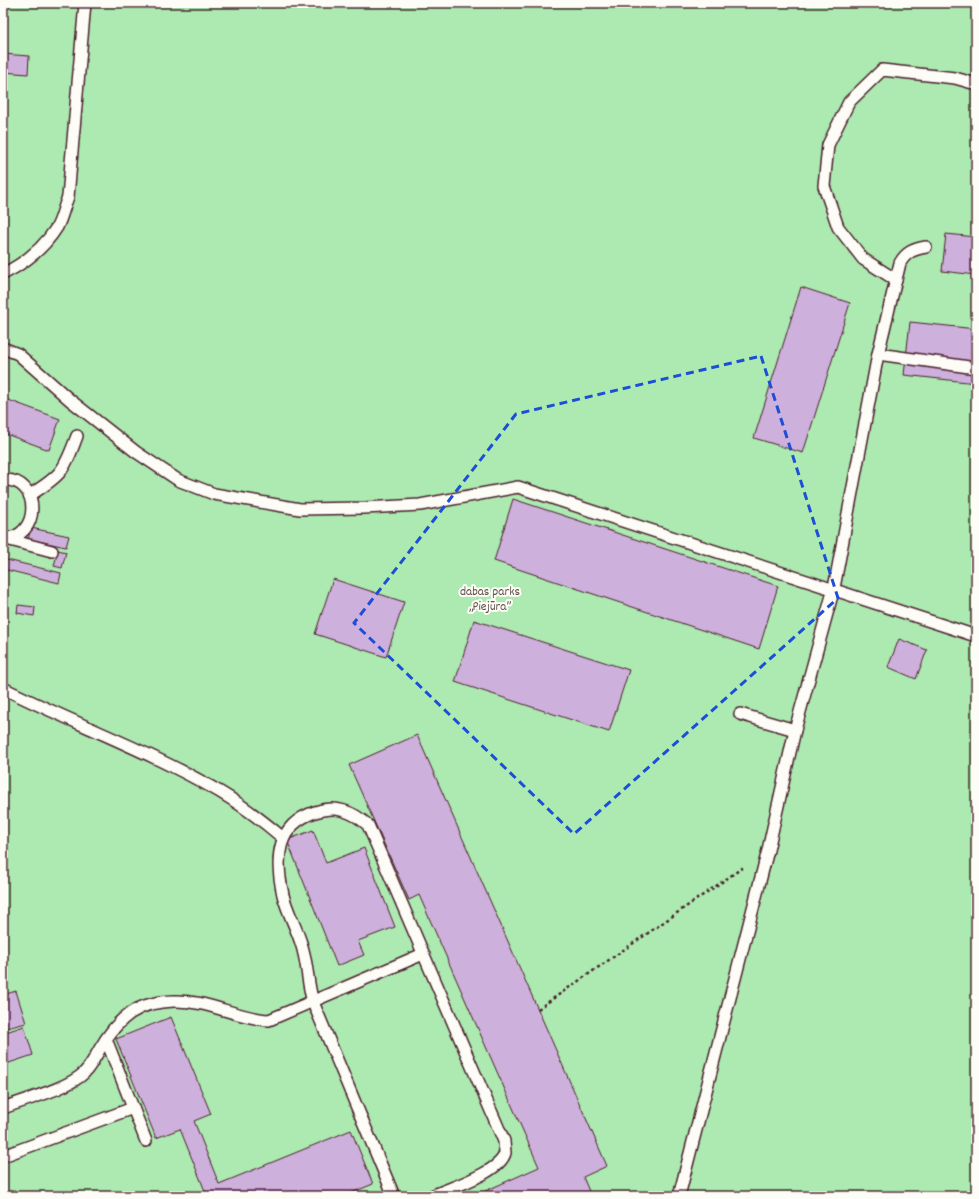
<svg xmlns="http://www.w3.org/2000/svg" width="979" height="1199" font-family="Dekko,sans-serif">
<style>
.green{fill:#aceab1;stroke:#7b846e}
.building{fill:#ceb0dc;stroke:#4a1f2b}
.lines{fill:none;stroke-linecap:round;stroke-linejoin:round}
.service-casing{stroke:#4a1f2b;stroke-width:14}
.path{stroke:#4a1f2b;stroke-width:2.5;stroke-dasharray:3 3;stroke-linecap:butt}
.service{stroke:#fdfcf7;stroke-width:11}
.marked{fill:none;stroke:#1d4ed8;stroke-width:3;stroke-dasharray:8 5;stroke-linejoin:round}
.labels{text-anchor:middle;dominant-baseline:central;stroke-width:4;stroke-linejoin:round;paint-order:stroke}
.park-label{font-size:13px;fill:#62524c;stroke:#fdfcf7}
</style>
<rect width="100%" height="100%" fill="#fdfcf7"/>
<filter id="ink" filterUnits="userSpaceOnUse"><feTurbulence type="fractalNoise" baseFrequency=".025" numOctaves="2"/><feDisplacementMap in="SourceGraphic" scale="8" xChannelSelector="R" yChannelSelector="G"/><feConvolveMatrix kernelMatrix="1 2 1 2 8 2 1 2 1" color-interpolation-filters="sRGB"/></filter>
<g filter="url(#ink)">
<!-- green -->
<rect class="green" x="3" y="3" width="973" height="1193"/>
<!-- building -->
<g class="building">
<polygon points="3,54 29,56 28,74 3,72"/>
<polygon points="946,234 976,237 976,275 942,271"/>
<polygon points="801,287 850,303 803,453 754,438"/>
<polygon points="910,322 976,329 976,383 904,375"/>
<polygon points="3,398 60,419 49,450 3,433"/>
<polygon points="513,499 778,586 759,649 494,561"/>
<polygon points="31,528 69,536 66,547 28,539"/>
<polygon points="58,550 66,552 62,568 54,566"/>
<polygon points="3,559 61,573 59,583 3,569"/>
<polygon points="333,579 404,602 386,657 315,634"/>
<polygon points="18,605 35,607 34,616 17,613"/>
<polygon points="474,620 629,670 609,732 455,682"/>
<polygon points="899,639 927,650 916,679 888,667"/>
<polygon points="417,735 607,1166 583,1177 591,1196 474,1196 539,1167 419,895 409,900 349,765"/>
<polygon points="313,830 326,863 364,848 395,927 358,941 364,955 337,966 287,840"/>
<polygon points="16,991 26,1023 3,1029 3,995"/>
<polygon points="171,1017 211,1114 194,1121 219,1184 351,1130 373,1184 344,1196 207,1196 180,1129 156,1138 116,1039"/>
<polygon points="24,1026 33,1055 3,1065 3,1033"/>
</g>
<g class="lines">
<defs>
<g id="service">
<path d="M 3,274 C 25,263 44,248 57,227 C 62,218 64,206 68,197 L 85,3"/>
<polyline points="896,280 863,259 838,227 824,186 828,145 849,102 882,70 955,78 976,84"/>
<polyline points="3,348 18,354 70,400 136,452 178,480 214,494 300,509 364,508 420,505 518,487 976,636"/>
<polyline points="878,354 976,368"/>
<path d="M 3,480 C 42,477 41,540 3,538"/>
<path d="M 30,495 C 62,475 64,471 77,436"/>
<polyline points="6,539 52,551"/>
<path d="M 3,688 C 75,724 150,751 220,792 C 242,805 263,821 283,838"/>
<polyline points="740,714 795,730"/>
<polyline points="106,1039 146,1141"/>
<path d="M 3,1108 C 24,1100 69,1088 84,1073 C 91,1066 96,1055 101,1047 C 119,1017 137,1002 174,1001 C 208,1000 236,1018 269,1020 L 423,954"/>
<polyline points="3,1156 133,1108"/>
<path d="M 394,1196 L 313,1002 C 307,983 308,963 301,943 C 296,927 287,911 283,895 C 275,859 276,825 315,812 C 336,805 352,811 368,825 L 504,1141 C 504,1144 505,1150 505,1153 C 500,1173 449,1188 432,1196"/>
<path d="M 679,1196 L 768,850 L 795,730 L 834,588 L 878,354 L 900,263 C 906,252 914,249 926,247"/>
</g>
</defs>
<!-- service casing -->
<use href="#service" class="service-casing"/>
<!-- path -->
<polyline class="path" points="538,1009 745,866"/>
<!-- service -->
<use href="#service" class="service"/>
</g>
</g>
<!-- marked area -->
<path class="marked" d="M 761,356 L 838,598 L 574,834 L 354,623 L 516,414 Z"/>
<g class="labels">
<!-- park labels -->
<g class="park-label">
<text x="490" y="592">dabas parks<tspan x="490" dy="15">„Piejūra”</tspan></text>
</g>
</g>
<!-- margin -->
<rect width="979" height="1199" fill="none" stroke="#fdfcf7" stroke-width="16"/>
<rect x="8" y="8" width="963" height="1183" fill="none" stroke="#4a1f2b" stroke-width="1.5" filter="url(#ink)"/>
</svg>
